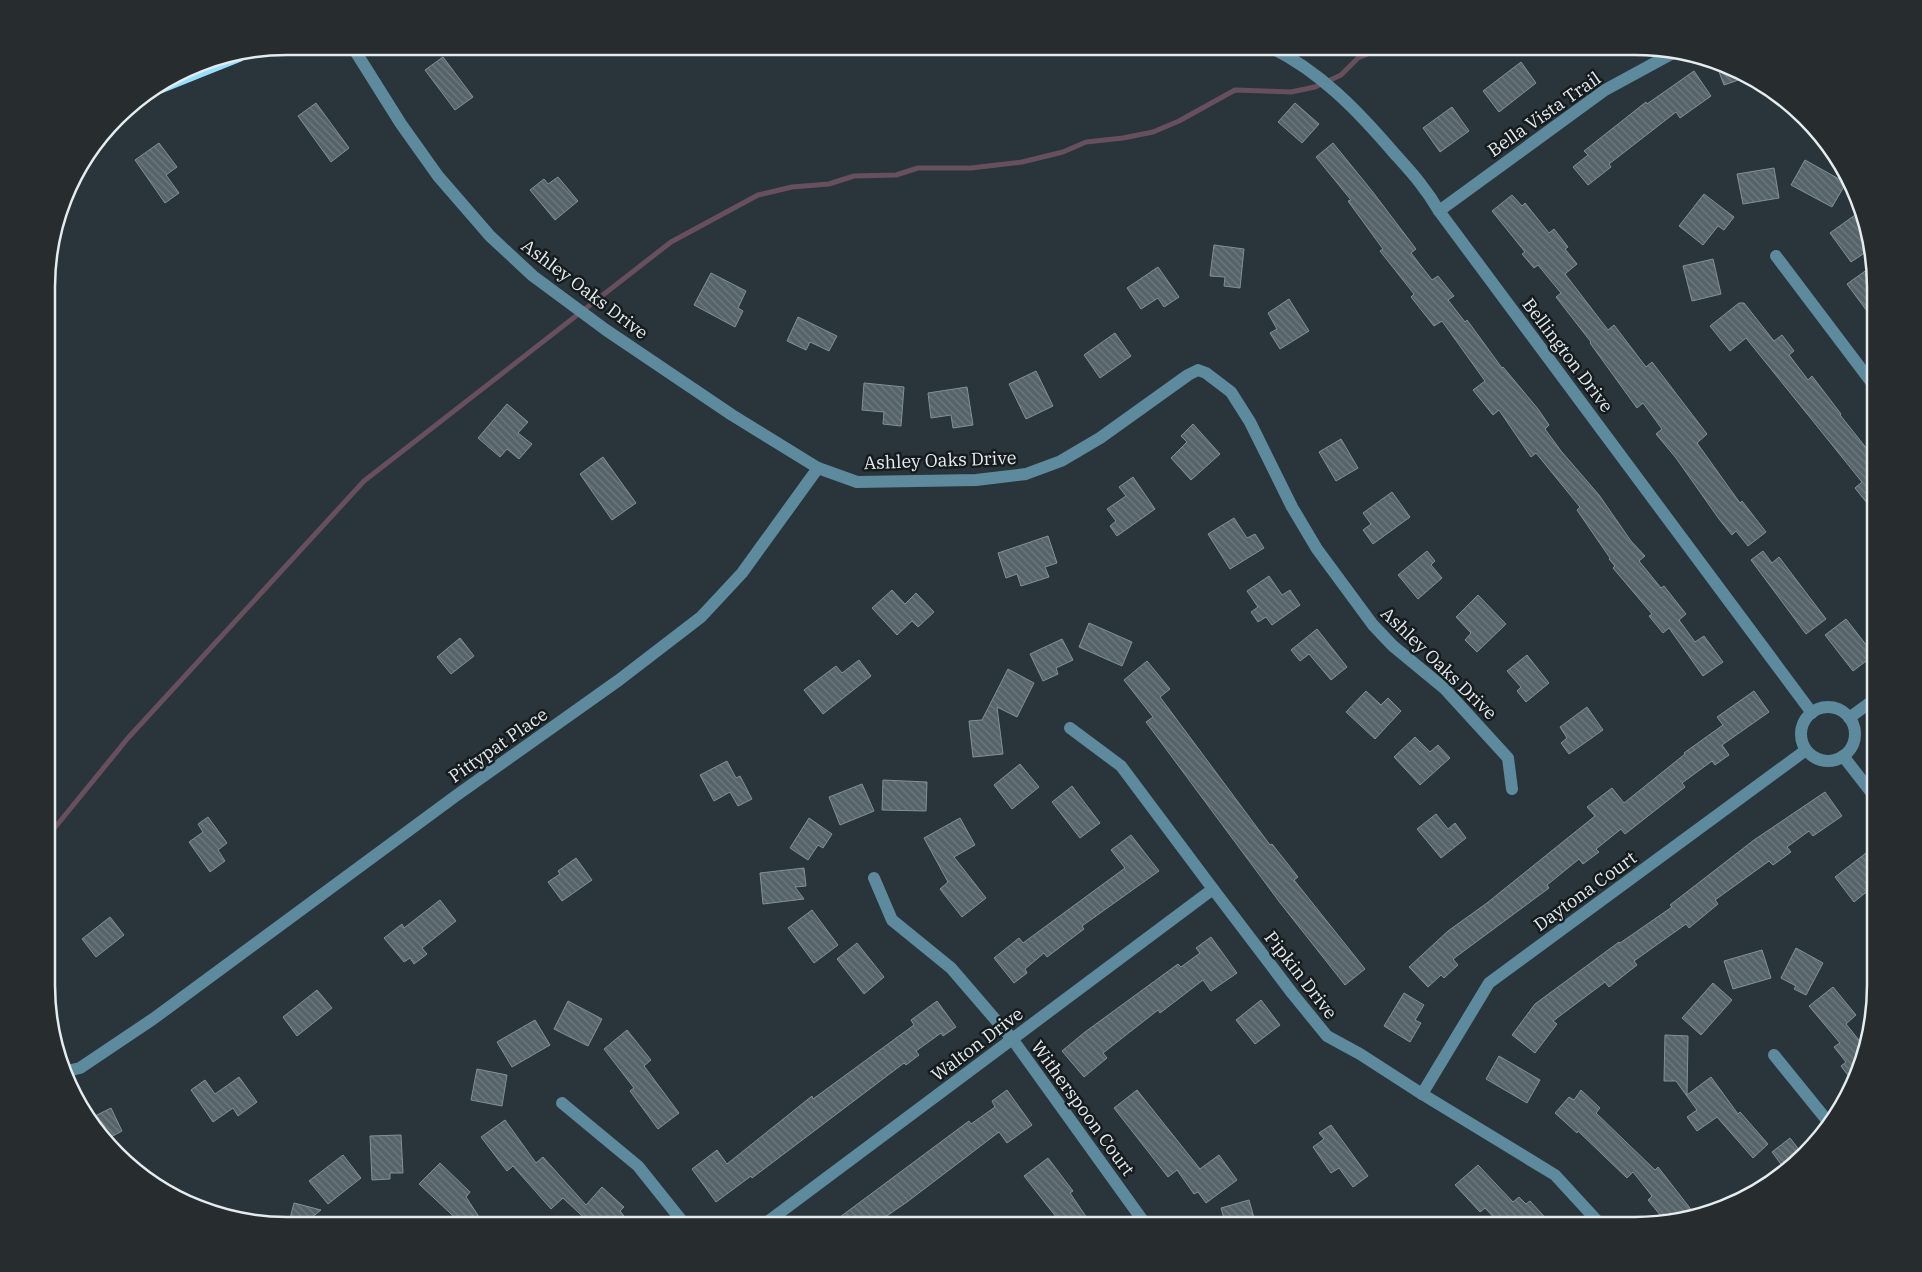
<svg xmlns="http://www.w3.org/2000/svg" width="1922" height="1272" font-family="'IBM Plex Serif',serif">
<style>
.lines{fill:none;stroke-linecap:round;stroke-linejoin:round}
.stream{stroke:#674f5e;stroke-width:5}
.building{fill:url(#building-back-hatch);stroke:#839197}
.minor{stroke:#5d8a9d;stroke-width:12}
.major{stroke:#94dffd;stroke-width:12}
.labels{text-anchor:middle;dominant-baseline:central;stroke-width:5;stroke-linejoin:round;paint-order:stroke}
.street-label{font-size:18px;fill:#e5ecef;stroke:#161c1e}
.rim{fill:none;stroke:#e5ecef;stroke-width:2.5}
</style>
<defs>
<pattern id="building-back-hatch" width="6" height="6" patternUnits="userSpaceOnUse" patternTransform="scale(1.25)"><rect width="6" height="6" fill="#566369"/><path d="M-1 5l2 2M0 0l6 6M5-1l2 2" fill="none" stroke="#6e7a7f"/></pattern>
</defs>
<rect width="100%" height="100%" fill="#29353a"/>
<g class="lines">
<!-- stream -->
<polyline class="stream" points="48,836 128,738 364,481 671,242 758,195 792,187 829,184 854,176 896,175 918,168 971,168 1022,162 1063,152 1086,142 1123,138 1153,132 1179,121 1235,90 1291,92 1315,87 1341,75 1358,58 1387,46"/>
</g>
<!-- building -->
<g class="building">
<polygon points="443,57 473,97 455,110 425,70"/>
<polygon points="1715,61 1735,70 1747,77 1724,85"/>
<polygon points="1521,62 1536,83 1499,112 1483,91"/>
<polygon points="1694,71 1711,96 1680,118 1676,112 1609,164 1611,167 1588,185 1573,167 1588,155 1584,151 1646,102 1647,104"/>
<polygon points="316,103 349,148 331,162 298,116"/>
<polygon points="1295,103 1319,124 1302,143 1278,122"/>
<polygon points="1452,107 1469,131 1440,152 1423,128"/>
<polygon points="159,143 177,167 166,175 179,193 165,203 135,160"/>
<polygon points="1333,143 1372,191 1416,249 1411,253 1432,280 1438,276 1454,296 1448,300 1465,322 1467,320 1502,368 1503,367 1538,409 1549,425 1545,429 1561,451 1599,495 1631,541 1645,556 1639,561 1661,588 1664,586 1686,614 1679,620 1695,642 1704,636 1723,662 1703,676 1669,628 1663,633 1649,616 1652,614 1613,568 1615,566 1609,559 1610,558 1577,510 1580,507 1536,453 1531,457 1499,410 1493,415 1473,390 1485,381 1442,321 1434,326 1411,297 1414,294 1380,251 1383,249 1348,201 1351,200 1316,157"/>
<polygon points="1805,160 1846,183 1832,207 1791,185"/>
<polygon points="1774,168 1779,198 1743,204 1737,174"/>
<polygon points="558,177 578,201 555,220 530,190 544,179 548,184"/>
<polygon points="1704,194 1734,217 1724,230 1718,226 1703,245 1679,226"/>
<polygon points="1512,195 1522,206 1525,203 1549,233 1554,229 1568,247 1565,249 1577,264 1565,274 1608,330 1614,325 1646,367 1652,362 1707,434 1697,443 1740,503 1742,501 1766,532 1748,546 1736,531 1732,535 1719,519 1676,458 1656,434 1662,429 1643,403 1637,408 1590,343 1591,342 1556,297 1561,293 1538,265 1534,268 1522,254 1525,252 1492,211"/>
<polygon points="1855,215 1860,220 1869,250 1851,262 1830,233"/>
<polygon points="1214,245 1244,249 1240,288 1224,286 1225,277 1210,276"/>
<polygon points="1713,259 1721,294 1692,301 1683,266"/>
<polygon points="1158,267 1179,297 1164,307 1158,298 1141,309 1127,288"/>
<polygon points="1868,269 1875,278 1875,322 1847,284"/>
<polygon points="711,273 746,291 738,308 743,311 735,327 694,305"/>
<polygon points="1289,299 1309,331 1280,349 1270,333 1277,329 1268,313"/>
<polygon points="1739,303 1744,303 1774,341 1782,335 1794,351 1789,355 1808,380 1812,376 1841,414 1840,415 1875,459 1875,513 1855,488 1862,482 1746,338 1730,351 1710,326"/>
<polygon points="798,317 837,336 829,351 810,342 806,350 787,341"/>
<polygon points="1115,333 1131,356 1100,378 1084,355"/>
<polygon points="1036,371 1053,406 1026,419 1009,384"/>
<polygon points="864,383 904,387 901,426 883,424 884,412 862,410"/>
<polygon points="967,387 973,425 953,428 951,415 931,418 928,393"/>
<polygon points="507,404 528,422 518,433 532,444 519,459 507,449 500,457 478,438"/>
<polygon points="1193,424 1220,454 1191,480 1171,458 1187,442 1181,436"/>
<polygon points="1341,439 1358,468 1336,481 1319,452"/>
<polygon points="603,457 636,503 612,520 580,474"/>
<polygon points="1133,477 1155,509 1117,536 1110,526 1116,521 1107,509 1126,496 1119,487"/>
<polygon points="1392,492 1410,517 1373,544 1363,530 1371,524 1363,513"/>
<polygon points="1234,518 1247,538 1255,534 1264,548 1230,569 1208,534"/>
<polygon points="1048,536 1057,563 1045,567 1049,577 1021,586 1017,574 1006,578 998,553"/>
<polygon points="1427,551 1435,561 1431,565 1442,578 1418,599 1398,575"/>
<polygon points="1763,551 1772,563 1779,557 1826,619 1806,634 1751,560"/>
<polygon points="1269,576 1282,595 1290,590 1300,605 1272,625 1266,617 1258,622 1251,612 1258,607 1247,591"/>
<polygon points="892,590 905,604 916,593 934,612 918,627 912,621 897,635 872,608"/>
<polygon points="1478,595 1506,624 1477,652 1465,640 1471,633 1456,617"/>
<polygon points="1846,619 1874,655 1853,671 1825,635"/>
<polygon points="1089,623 1132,642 1122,666 1079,647"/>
<polygon points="1317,629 1347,667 1331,680 1309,654 1300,661 1291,650"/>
<polygon points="460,638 474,656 451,674 437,657"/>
<polygon points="1062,639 1073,660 1056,668 1058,674 1043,681 1030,654"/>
<polygon points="1527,655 1549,683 1526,702 1517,691 1521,687 1507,671"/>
<polygon points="859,660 871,676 823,714 804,690 836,666 842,673"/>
<polygon points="1147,661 1170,689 1160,697 1270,845 1272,844 1298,877 1294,880 1365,969 1345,985 1281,904 1146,722 1153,717 1124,680"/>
<polygon points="1008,669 1034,683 1017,717 997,707 1003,754 973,757 969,721 982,720"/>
<polygon points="1366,691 1381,705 1388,698 1401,711 1375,739 1346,712"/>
<polygon points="1754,691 1769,712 1722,745 1729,755 1715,765 1712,761 1682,783 1685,787 1625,834 1621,829 1596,849 1599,852 1583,864 1579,859 1547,885 1549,888 1453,959 1458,965 1444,978 1441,975 1428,987 1409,967 1448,931 1487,903 1595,816 1587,807 1612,788 1624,803 1685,754 1684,753 1723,725 1717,717"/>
<polygon points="1587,707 1603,730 1569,754 1561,743 1567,738 1560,727"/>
<polygon points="1415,737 1430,752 1438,745 1450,758 1420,785 1394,757"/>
<polygon points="727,761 736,778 740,776 752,799 738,806 730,792 714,801 700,775"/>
<polygon points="1020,764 1039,787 1012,809 994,785"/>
<polygon points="883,780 927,782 926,811 882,810"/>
<polygon points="862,784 874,811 840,825 829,797"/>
<polygon points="1072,786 1100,823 1080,838 1052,802"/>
<polygon points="1825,792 1842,816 1813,836 1809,831 1787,847 1791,852 1773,865 1769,861 1715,900 1718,904 1689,928 1686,924 1634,961 1637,965 1609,987 1605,982 1553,1021 1557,1024 1535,1053 1512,1035 1535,1004 1619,942 1620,943 1672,907 1670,905 1754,840"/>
<polygon points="1436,814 1448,829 1455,823 1466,838 1441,858 1417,829"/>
<polygon points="208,817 227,843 218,850 225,861 210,872 189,842 203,832 198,824"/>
<polygon points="809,818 832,834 823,848 818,845 808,860 790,848"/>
<polygon points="960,818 975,845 954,857 986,898 962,917 940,889 948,882 924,838"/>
<polygon points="1131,835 1159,871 1082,926 1084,929 1047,957 1044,953 1025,969 1027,973 1014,983 994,958 1019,938 1023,943 1125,868 1111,850"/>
<polygon points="1866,853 1875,865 1875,885 1854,902 1835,877"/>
<polygon points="576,858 592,880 562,901 548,882 560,874 558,871"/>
<polygon points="804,868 806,886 795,887 804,899 763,904 760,873"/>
<polygon points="440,900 456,921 422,948 427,954 414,964 410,958 404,962 384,938 402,924 404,928"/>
<polygon points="812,910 838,945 814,963 788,928"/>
<polygon points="110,917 124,935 96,957 82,939"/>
<polygon points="1211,937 1237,973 1211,991 1203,980 1160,1013 1158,1010 1103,1053 1107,1058 1084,1077 1062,1051 1085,1032 1178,964 1181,967 1200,953 1196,948"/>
<polygon points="857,943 884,977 864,994 837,959"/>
<polygon points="1796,948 1823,963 1806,995 1794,989 1796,986 1781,978"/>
<polygon points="1762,950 1771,978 1733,989 1724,961"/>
<polygon points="1713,983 1732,1000 1701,1035 1682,1018"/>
<polygon points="1833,987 1856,1015 1846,1024 1866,1049 1863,1062 1853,1082 1841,1066 1846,1062 1834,1047 1840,1043 1809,1006"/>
<polygon points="317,990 332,1008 297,1036 283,1017"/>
<polygon points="1404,993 1424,1005 1415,1020 1421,1023 1410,1042 1384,1026"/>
<polygon points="1261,1000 1280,1025 1255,1044 1236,1020"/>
<polygon points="568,1001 602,1019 588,1046 554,1029"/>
<polygon points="937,1001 956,1027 943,1036 941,1033 916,1051 919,1055 906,1065 904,1063 752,1178 751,1176 716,1202 692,1169 717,1150 727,1164 812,1096 813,1099 914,1025 911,1020"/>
<polygon points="535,1020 550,1045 512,1067 497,1042"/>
<polygon points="627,1030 651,1060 644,1066 679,1113 658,1129 630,1091 634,1088 604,1049"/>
<polygon points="1665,1035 1688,1036 1687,1095 1711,1077 1738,1114 1740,1112 1768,1144 1753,1158 1717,1117 1697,1131 1687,1117 1697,1110 1676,1081 1664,1081"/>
<polygon points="1499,1056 1540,1080 1527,1103 1486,1079"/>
<polygon points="477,1069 507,1075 502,1106 471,1100"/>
<polygon points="239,1077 257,1102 238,1116 233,1108 213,1122 191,1090 205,1080 215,1094"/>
<polygon points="1007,1090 1032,1125 1007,1143 999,1132 907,1202 872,1226 828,1226 969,1121 971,1124 995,1107 992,1101"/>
<polygon points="1137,1090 1200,1169 1219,1155 1237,1180 1206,1203 1198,1192 1194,1194 1177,1170 1168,1177 1114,1108"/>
<polygon points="1581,1090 1600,1108 1596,1113 1655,1170 1658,1167 1693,1212 1665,1221 1648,1200 1652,1196 1633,1172 1627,1178 1578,1131 1577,1133 1555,1113 1569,1097 1574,1100"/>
<polygon points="111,1108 122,1131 109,1138 91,1118"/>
<polygon points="505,1120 536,1163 543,1157 586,1205 602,1187 624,1207 620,1211 632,1226 593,1226 563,1198 551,1209 513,1166 507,1171 481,1137"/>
<polygon points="1331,1125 1368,1176 1353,1187 1339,1168 1331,1173 1313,1147 1324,1139 1319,1133"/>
<polygon points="401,1135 403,1173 390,1173 390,1179 372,1180 370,1136"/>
<polygon points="1790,1138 1800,1151 1783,1167 1772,1152"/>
<polygon points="343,1155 361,1178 328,1204 309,1181"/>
<polygon points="1048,1158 1073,1191 1070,1193 1089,1221 1082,1225 1046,1225 1057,1218 1024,1176"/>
<polygon points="440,1163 470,1192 466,1197 485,1226 464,1226 419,1184"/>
<polygon points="1478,1165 1513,1202 1519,1197 1526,1204 1530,1201 1552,1225 1501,1225 1485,1208 1480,1212 1455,1185"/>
<polygon points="1249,1200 1256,1225 1226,1225 1221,1208"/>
<polygon points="294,1203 321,1210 301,1226 288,1226"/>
</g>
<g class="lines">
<!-- minor -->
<g class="minor">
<polyline points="352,46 401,124 438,176 490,236 533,276 606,330 732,415 818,468 857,482 976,480 1026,474 1061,461 1100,438 1188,375 1198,370 1206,373 1231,392 1250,422 1292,507 1317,549 1373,625 1393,646 1444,688 1508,758 1512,789"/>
<polyline points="857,46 867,48 874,46"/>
<path d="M 1268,46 C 1319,70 1358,111 1394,153 C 1411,172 1426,188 1439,211 L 1812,713"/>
<polyline points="1439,211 1605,90 1673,53"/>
<polyline points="1776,256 1875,387"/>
<circle cx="1828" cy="734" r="27"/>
<polyline points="1849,718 1875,699"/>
<polyline points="1070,728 1121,766 1213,889 1292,993 1327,1036 1360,1054 1422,1094 1555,1175 1601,1225"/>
<polyline points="1843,756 1875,797"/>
<polyline points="874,878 892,920 951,968 1013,1040 1146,1225"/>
<polyline points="1774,1055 1830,1124"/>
<polyline points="67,1071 80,1068 153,1019 457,795 619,680 701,617 742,573 818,468"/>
<polyline points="1422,1094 1489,983 1806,750"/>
<polyline points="562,1103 638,1166 686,1226"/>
<polyline points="762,1226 1213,889"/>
</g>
<!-- major -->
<polyline class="major" points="154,90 239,56"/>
</g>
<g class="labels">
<!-- street labels -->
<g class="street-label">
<text transform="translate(1544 114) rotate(-35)">Bella Vista Trail</text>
<text transform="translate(585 289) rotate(37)">Ashley Oaks Drive</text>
<text transform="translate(1568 355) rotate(53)">Bellington Drive</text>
<text transform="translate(940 460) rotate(-2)">Ashley Oaks Drive</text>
<text transform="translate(1439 663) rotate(44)">Ashley Oaks Drive</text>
<text transform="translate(498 745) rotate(-35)">Pittypat Place</text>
<text transform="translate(1585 891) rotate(-36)">Daytona Court</text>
<text transform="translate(1301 975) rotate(52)">Pipkin Drive</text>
<text transform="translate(977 1044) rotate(-37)">Walton Drive</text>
<text transform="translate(1083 1108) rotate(54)">Witherspoon Court</text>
</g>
</g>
<!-- crop -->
<path d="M0 0H1922V1272H0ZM287 55H1635A232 232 0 0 1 1867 287V985A232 232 0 0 1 1635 1217H287A232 232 0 0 1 55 985V287A232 232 0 0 1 287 55Z" fill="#272d2f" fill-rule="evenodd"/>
<path class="rim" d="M287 55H1635A232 232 0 0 1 1867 287V985A232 232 0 0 1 1635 1217H287A232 232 0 0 1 55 985V287A232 232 0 0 1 287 55Z"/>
</svg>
